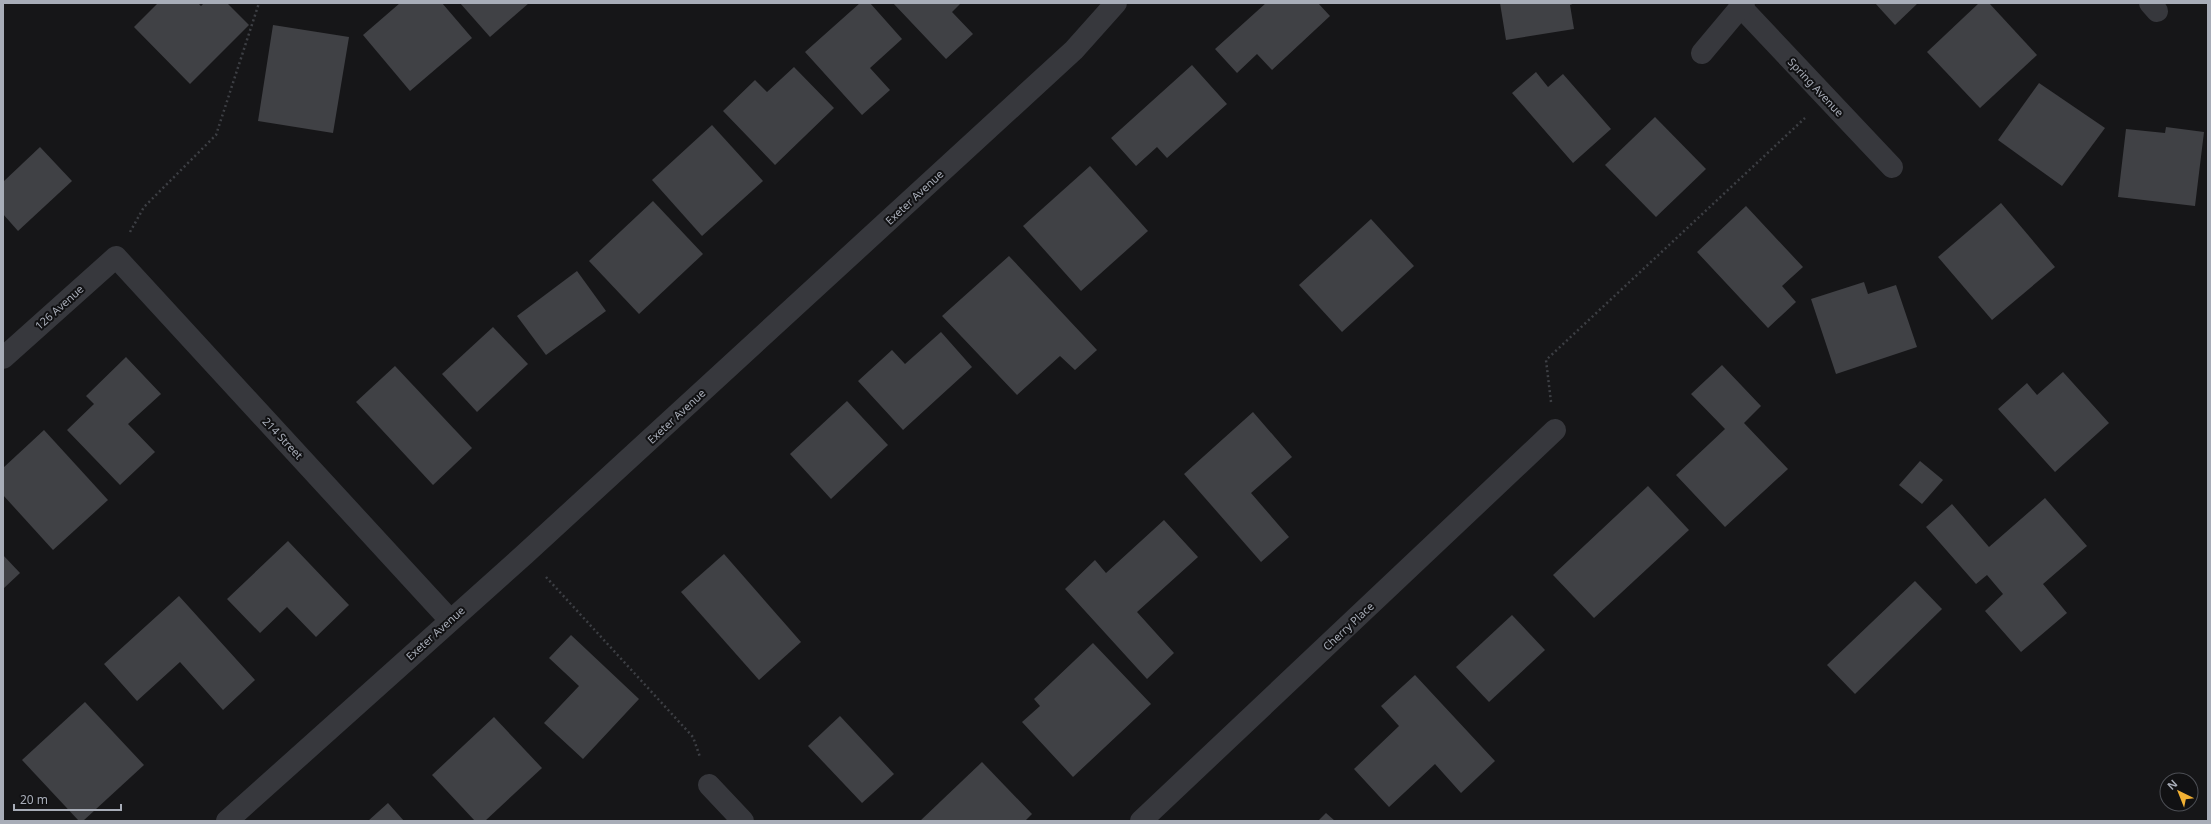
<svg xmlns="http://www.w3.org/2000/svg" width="2211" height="824" font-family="'Noto Sans',sans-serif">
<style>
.building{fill:#404145}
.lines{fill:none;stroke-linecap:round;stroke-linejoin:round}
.path{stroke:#3d3f44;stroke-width:2.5;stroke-dasharray:2 3;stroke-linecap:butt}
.minor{stroke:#37383d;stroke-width:22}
.labels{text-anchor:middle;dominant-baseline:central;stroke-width:4;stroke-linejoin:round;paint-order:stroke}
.street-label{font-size:11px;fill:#a8adb8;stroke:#111113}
</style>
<rect width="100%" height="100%" fill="#161618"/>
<!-- building -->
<g class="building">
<polygon points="158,3 198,3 201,6 204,3 227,3 249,25 190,84 134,27"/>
<polygon points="400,3 442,3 472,38 410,91 363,35"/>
<polygon points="460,3 529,3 490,37"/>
<polygon points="860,3 870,3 902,39 870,68 890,90 862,115 805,52"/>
<polygon points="893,3 961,3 952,12 973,34 946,59"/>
<polygon points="1266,3 1318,3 1330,16 1272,70 1257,54 1237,73 1215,49"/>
<polygon points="1500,3 1575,3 1570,5 1574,29 1506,40"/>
<polygon points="1875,3 1918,3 1895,25"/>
<polygon points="1979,3 1989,3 2037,55 1980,108 1927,52"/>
<polygon points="273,25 349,37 333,133 258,121"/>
<polygon points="1192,65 1227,104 1167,158 1157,147 1136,166 1111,138"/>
<polygon points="794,67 834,108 775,165 723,111 755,80 767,92"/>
<polygon points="1536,72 1548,87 1563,74 1611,129 1573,163 1512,93"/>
<polygon points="2039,83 2105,128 2062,186 1998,140"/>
<polygon points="1655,117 1706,169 1656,217 1605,165"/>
<polygon points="712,125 763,181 702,236 652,180"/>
<polygon points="2166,127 2204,132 2195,206 2118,197 2126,129 2165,133"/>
<polygon points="40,147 72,181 18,231 3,214 3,182"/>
<polygon points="1090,166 1148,231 1081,291 1023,226"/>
<polygon points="653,201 703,254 639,314 589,261"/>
<polygon points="2001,203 2055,267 1992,320 1938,257"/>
<polygon points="1746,206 1803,267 1782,286 1796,302 1768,328 1697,252"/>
<polygon points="1371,219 1414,266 1342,332 1299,285"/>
<polygon points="1009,256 1097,350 1075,370 1060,356 1017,395 942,316"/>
<polygon points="577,271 606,311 546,355 517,316"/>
<polygon points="1864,282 1868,294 1896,285 1917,347 1836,374 1811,299"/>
<polygon points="493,327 528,364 477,412 442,374"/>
<polygon points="941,332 972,367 903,430 858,381 892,350 905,364"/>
<polygon points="126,357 161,394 128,424 155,452 120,485 67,430 94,404 86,396"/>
<polygon points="1722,365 1761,406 1744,423 1788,469 1725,527 1676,475 1725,429 1691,394"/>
<polygon points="395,366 472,448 433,485 356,402"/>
<polygon points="2063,372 2109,423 2055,472 1998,409 2027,383 2037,395"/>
<polygon points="847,401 888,445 831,499 790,454"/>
<polygon points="1253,412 1292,457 1251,493 1289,537 1261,562 1184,474"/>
<polygon points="44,430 108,500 53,550 3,495 3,468"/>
<polygon points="1920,461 1943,480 1922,504 1899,485"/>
<polygon points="1648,486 1689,530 1594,618 1553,575"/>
<polygon points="2045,498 2087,546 2043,584 2067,613 2021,652 1985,611 2003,594 1987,575 1976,584 1926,527 1952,504 1989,547"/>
<polygon points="1164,520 1198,557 1137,612 1174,653 1147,679 1065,589 1095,560 1106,573"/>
<polygon points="288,541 349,605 316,637 287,607 260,633 227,599"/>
<polygon points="724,554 801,642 759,680 681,592"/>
<polygon points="3,555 20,573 3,589"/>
<polygon points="1915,581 1942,609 1855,694 1827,665"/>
<polygon points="179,596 255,680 223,710 180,662 137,701 104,664"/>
<polygon points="1512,615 1545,650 1489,702 1456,667"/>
<polygon points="571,635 639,699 583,759 544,723 579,686 549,658"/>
<polygon points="1093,643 1151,704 1073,777 1022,722 1040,706 1034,699"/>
<polygon points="1415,675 1495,761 1461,793 1435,764 1389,807 1354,769 1399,726 1381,706"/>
<polygon points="85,702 144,765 83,821 79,821 22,760"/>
<polygon points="840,716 894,774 862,803 808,746"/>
<polygon points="494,717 542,768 485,821 475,821 432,775"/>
<polygon points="982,762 1032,814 1025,821 920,821"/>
<polygon points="388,803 404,821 368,821"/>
<polygon points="1326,813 1335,821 1318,821"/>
</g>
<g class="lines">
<!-- path -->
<g class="path">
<polyline points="130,232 144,207 216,135 259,3"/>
<polyline points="1551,402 1546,360 1805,118"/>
<polyline points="546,577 693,737 700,757"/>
</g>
<!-- minor -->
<g class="minor">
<polyline points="2150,3 2157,11"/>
<polyline points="1741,7 1892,167"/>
<polyline points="1702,53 1744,3"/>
<polyline points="3,358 116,257 450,620"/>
<polyline points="709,785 743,821"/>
<polyline points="227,821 525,554 1074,50 1116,3"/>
<polyline points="1141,821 1555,430"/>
</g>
</g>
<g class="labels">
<!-- street labels -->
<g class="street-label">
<text transform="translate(1816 87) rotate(47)">Spring Avenue</text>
<text transform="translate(914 197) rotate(-43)">Exeter Avenue</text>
<text transform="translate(59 307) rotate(-42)">126 Avenue</text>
<text transform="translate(676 416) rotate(-43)">Exeter Avenue</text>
<text transform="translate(283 438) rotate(47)">214 Street</text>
<text transform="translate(1348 626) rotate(-43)">Cherry Place</text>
<text transform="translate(435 633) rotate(-42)">Exeter Avenue</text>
</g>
</g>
<!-- border -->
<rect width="2211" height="824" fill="none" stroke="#a8adb8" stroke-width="8"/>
<!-- north arrow -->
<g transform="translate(2179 792) rotate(317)"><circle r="19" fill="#111113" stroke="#4d4f55"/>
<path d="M0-3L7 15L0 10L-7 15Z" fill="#f2b134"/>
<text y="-6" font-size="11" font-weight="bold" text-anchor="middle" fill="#a8adb8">N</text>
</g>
<!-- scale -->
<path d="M14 804v6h107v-6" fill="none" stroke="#a8adb8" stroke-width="2"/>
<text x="20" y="804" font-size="12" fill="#a8adb8" stroke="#111113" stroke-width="3" paint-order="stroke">20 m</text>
</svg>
